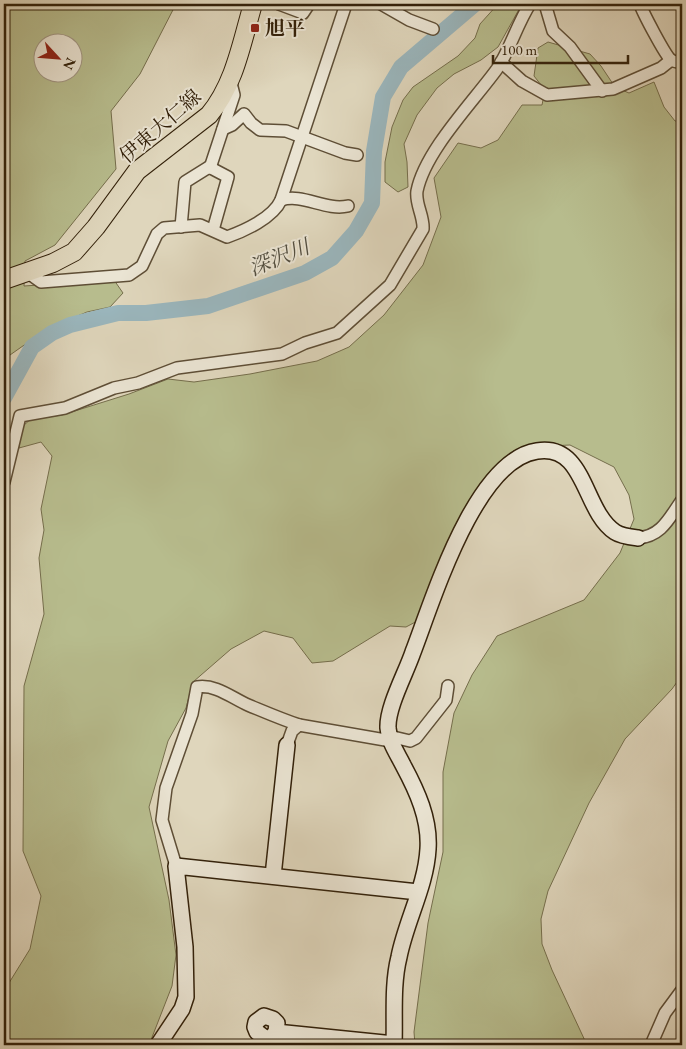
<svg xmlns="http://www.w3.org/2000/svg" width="686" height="1049" font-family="'EB Garamond','Noto Serif JP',serif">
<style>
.green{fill:#b7bc8d;stroke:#756e4c;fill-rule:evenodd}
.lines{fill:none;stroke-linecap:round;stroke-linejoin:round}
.river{stroke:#9ab6bd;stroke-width:16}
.street-casing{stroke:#5e4e36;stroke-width:14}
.secondary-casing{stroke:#33210a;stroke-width:18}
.primary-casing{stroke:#33210a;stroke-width:20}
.street{stroke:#eae4d3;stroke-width:11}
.secondary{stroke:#eae4d3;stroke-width:15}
.primary{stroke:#dfd6bc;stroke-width:18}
.poi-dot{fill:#8f2418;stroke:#eae4d3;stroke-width:2}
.labels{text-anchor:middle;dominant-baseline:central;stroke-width:4;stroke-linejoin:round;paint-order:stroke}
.poi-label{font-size:20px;font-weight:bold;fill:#33210a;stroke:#eae4d3;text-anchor:start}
.street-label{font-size:20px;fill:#33210a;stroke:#eae4d3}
.water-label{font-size:21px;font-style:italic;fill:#524e40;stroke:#eae4d3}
</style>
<rect width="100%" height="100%" fill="#dfd6bc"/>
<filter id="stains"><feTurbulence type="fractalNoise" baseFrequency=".004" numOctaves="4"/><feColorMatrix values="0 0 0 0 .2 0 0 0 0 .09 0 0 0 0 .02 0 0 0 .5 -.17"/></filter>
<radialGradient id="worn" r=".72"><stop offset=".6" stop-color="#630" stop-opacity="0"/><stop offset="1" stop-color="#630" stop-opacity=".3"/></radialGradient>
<!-- green -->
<g class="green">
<path d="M 4,4 L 176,4 L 140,74 L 111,111 L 116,169 L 55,245 L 25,261 L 24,286 L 114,280 L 123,293 L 110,307 L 87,312 L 47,329 L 10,355 L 4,355 ZM 42,42 L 72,42 L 72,72 L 42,72 Z"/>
<polygon points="498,4 522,4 498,47 481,60 454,74 437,88 417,115 404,144 407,162 408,187 398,192 385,182 385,162 392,127 403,100 413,87 458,56 475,38 480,24"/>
<polygon points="548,42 590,54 601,66 615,87 629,93 654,82 664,107 675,121 682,121 682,675 672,689 625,739 589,803 548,891 541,919 542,944 552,970 587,1045 415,1045 414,1032 428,923 443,852 443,772 454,713 472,675 497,636 584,600 620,553 634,519 629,495 614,467 570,445 527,447 513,451 497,472 423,618 406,627 390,626 333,661 312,663 293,638 264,631 231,649 193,682 186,708 168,741 149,807 169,900 176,955 172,986 149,1045 4,1045 4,991 30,949 41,896 23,851 24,686 44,614 39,558 44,530 41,509 52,456 41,442 19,448 20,436 24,425 31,419 62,415 129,394 168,379 194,382 250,374 317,361 349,347 384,315 423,265 441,217 434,178 458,143 481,148 498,140 522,105 542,105 545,90 534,76 538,48"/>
</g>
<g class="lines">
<!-- river -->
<polyline class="river" points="4,398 32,347 52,333 70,325 118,313 146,313 208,306 305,273 332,258 356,231 372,203 374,151 383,97 401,67 475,4"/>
<defs>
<g id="street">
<polyline points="279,4 303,13 309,4"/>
<polyline points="381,4 409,20 433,29"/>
<polyline points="545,4 553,31 570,47 602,91"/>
<path d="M 640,4 C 642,11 665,55 671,60 C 674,62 679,62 682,63"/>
<polyline points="501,62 522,81 547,95 613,89 661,68 671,60"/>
<polyline points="223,129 232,125 244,114 251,123 260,130 286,131 345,153 357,155"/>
<polyline points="210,168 234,95 230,79"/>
<path d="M 281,200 C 303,193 325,211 348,206"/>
<polyline points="181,227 185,182 209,167 228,177 213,230"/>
<path d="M 27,272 L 41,282 L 129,275 L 142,266 L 157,234 L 164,228 L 200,225 L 227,237 C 244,231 273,218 281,200 L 346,4"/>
<path d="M 4,482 L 20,416 L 65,408 L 114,388 L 138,383 L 177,368 L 282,354 L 305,343 L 337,333 L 390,285 L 423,229 C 424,216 415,204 417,191 C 425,151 473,102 497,69 C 510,50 517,24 530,4"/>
<path d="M 638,538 C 662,536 669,518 682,500"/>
<polyline points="389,736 410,741 416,738 446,700 448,686"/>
<polyline points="287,745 292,731 299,725 391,741"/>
<path d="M 176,866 L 162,820 L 166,788 L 192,714 L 197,687 C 216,684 232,698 248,705 C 265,712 281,719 299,725"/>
<polyline points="651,1045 665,1013 682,990"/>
</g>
<g id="secondary">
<polyline points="273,876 287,745"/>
<polyline points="265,1038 257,1032 255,1027 256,1022 264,1016 273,1019 277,1023 276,1032"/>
<polyline points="158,1045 182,1009 186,997 185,947 176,866 418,892"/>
<polyline points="264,1045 265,1038 271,1038 276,1032 394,1044"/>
<path d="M 394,1045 C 395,1016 392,985 399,957 C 406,921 426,886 428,849 C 430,819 417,791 403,765 C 397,753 389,742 388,728 C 387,707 406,673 413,652 C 433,600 475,460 537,451 C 586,443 583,511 615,532 C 621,536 630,537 638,538"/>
</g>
<path id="primary" d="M 4,280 L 53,263 L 74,252 L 96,227 L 137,171 L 209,115 C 235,84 242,41 253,4"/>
</defs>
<!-- street casing -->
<use href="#street" class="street-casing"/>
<!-- secondary casing -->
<use href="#secondary" class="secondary-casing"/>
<!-- primary casing -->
<use href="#primary" class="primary-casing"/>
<!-- street -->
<use href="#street" class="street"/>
<!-- secondary -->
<use href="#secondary" class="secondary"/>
<!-- primary -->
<use href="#primary" class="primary"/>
</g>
<!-- markers -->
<rect class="poi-dot" x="250" y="23" width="10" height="10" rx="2.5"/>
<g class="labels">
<!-- poi labels -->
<g class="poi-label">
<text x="265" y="28">旭平</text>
</g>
<!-- street labels -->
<g class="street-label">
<text transform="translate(160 126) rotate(-41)">伊東大仁線</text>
</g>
<!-- water labels -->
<g class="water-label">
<text transform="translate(279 257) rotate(-22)">深沢川</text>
</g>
</g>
<!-- margin -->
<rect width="686" height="1049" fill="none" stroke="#dfd6bc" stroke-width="20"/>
<rect x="5" y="5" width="676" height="1039" fill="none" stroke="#33210a" stroke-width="2.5"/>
<rect x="10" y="10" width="666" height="1029" fill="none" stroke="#33210a"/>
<!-- north arrow -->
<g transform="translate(58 58) rotate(116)"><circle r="24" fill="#eae4d3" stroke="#a19683"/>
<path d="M0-4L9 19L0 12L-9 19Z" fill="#8f2418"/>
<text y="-8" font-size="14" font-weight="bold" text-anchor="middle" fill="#33210a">N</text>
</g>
<!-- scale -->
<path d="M493 55v8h135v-8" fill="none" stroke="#33210a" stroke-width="2.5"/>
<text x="501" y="55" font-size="15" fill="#33210a" stroke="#eae4d3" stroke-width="4" paint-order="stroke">100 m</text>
<rect width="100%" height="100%" filter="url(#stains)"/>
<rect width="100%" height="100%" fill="url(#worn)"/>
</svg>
